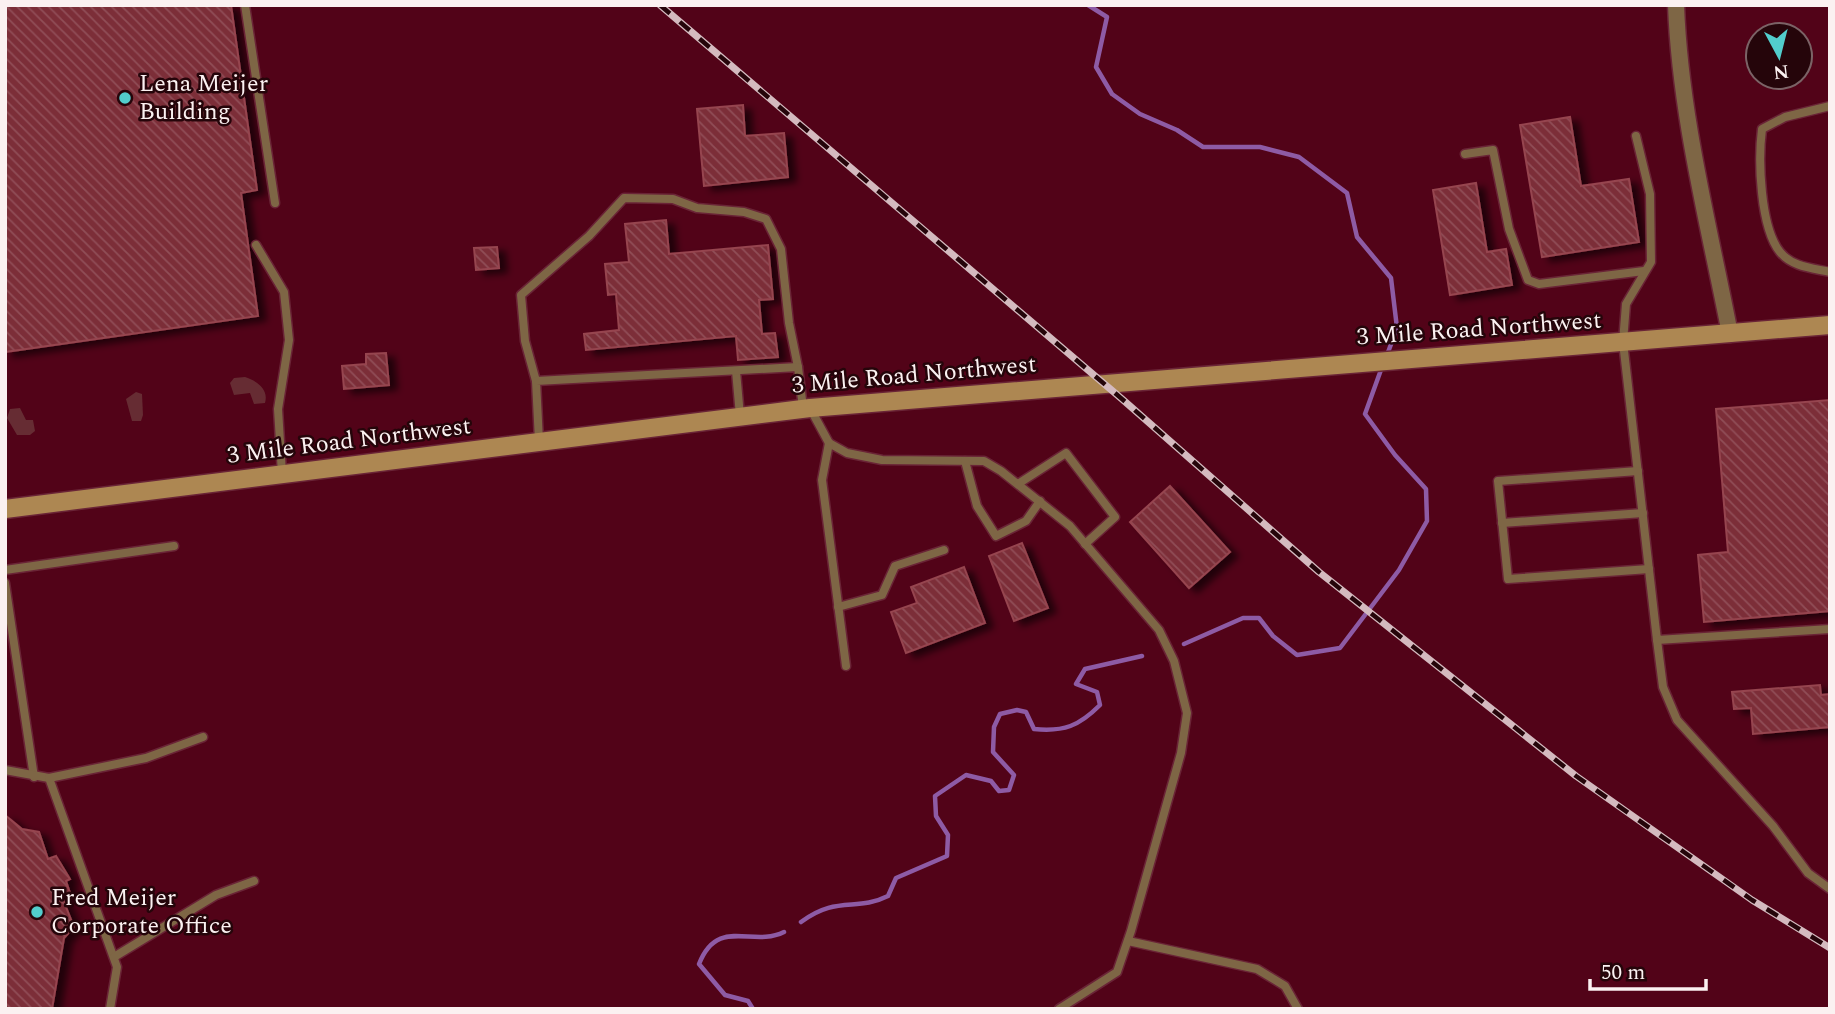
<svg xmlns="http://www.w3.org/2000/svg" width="1835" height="1014" font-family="Spectral,serif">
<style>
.green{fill:#662c33}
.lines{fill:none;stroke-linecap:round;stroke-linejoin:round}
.stream{stroke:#8e5ba5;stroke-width:4.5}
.building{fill:url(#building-back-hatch);stroke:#96454f;stroke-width:2;filter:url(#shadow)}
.lane-casing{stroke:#6a2436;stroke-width:11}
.street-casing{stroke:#6a2436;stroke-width:19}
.secondary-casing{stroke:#6a2436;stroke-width:21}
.lane{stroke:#7e6645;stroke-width:8}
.street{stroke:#7e6645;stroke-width:16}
.secondary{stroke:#ad8752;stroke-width:18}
.rail-casing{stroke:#d4babf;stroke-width:7}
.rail{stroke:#25050a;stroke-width:4.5;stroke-dasharray:13;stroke-linecap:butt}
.poi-dot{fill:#52cdcc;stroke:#25050a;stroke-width:2.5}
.labels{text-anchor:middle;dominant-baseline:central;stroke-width:5;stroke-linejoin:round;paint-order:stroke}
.poi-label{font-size:24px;fill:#fbf1f1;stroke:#25050a;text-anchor:start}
.street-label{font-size:24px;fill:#fbf1f1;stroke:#25050a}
</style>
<defs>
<pattern id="building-back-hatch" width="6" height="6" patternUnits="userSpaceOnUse" patternTransform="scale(1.75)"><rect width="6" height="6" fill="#7c2e39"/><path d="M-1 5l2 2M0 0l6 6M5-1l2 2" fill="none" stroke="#904d56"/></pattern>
<filter id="shadow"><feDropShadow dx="8" dy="4.5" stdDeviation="3.5" flood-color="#0009"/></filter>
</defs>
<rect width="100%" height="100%" fill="#520318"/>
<!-- green -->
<g class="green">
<path d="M 245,377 C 257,381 269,389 265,403 L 254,404 L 250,393 L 234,395 L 230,383 L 234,378 Z"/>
<polygon points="136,392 142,394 143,415 141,421 132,421 126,399"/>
<polygon points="20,408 26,420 33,420 35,431 30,435 17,435 7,418 10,409"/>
</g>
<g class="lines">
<!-- stream -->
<g class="stream">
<polyline points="1088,5 1107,17 1096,67 1112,94 1140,114 1177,130 1203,147 1260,147 1299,157 1347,193 1357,237 1391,278 1397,328 1387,355"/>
<polyline points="1184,644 1243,618 1259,618 1273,636 1297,655 1340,648 1399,570 1427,521 1426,489 1395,455 1365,414 1382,367"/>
<path d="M 801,922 C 837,895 856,912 888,896 L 896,878 L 947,856 L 948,835 L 936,816 L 935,796 L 966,775 L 991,781 L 999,791 L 1009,790 L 1014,775 L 993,752 L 994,727 L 1000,714 L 1017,710 L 1026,712 L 1034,729 C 1064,732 1079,726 1100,705 L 1097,692 L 1076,684 L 1085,669 L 1142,656"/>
<path d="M 753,1009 L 748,1001 L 725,995 L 699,964 C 718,916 752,948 784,932"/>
</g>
</g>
<!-- building -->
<g class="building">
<polygon points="5,5 231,5 257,190 241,193 258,316 5,352"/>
<polygon points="743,105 745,136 784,133 788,177 704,186 697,109"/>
<polygon points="1570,117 1581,186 1629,179 1639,242 1542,257 1520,125"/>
<polygon points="1476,183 1487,252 1506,249 1512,285 1450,295 1433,190"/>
<polygon points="666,220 669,254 768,245 773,299 759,300 762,334 775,333 778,357 738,360 736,336 586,350 584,334 619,330 616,294 608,295 605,264 629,262 625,224"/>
<polygon points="497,247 499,268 476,270 474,248"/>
<polygon points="386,353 389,385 344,389 342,366 366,364 366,354"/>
<polygon points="1830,400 1830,611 1704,622 1698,555 1728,552 1716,409"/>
<polygon points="1170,486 1230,552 1189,588 1130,522"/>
<polygon points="1022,543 1048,608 1014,621 989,556"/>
<polygon points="964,567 985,623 906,653 891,612 917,603 911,587"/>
<polygon points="1820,685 1821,695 1830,694 1830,727 1753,734 1751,708 1734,709 1732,692"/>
<polygon points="5,815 22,829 39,832 48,859 56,856 70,879 66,881 70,893 62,897 74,927 64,938 52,1009 5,1009"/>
</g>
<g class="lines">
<defs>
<g id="lane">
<polyline points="245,5 275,203"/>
<path d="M 1830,106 L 1785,117 L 1762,129 C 1758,160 1760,227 1780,252 C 1792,267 1812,268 1830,272"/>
<polyline points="1636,136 1650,194 1651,262 1626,304 1623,342 1657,640 1830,629"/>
<polyline points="1465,154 1493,150 1509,229 1528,280 1539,284 1644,271"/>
<polyline points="256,245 284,292 289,340 278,409 282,474"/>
<polyline points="736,371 740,416"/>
<polyline points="536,381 525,341 521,295 589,236 624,198 673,199 697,208 744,212 766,219 781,249 789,323 798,367"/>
<polyline points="810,408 829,443 847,453 882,460 984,461 1001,471 1070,526 1159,630 1174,661 1187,713 1181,753 1131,931 1117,972 1059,1009"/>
<polyline points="539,441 536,381 798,367 803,408"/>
<polyline points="829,443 822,480 846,666"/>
<polyline points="965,461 977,506 996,536 1026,521 1040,501"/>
<polyline points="1638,471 1498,481 1508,579 1649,569"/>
<polyline points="1018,484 1066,453 1115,517 1085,544"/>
<polyline points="1502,523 1643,513"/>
<polyline points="5,570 174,546"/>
<polyline points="5,583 34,777"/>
<polyline points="838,607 882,595 895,566 944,550"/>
<polyline points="1657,640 1663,687 1677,720 1773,826 1808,873 1830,889"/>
<polyline points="5,770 49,778 117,967 110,1009"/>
<polyline points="49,778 146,758 203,737"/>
<polyline points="1128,941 1257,969 1285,986 1298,1009"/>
<polyline points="114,957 216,895 254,881"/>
</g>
<path id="street" d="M 1676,5 C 1680,115 1709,226 1730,334"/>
<polyline id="secondary" points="5,509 810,408 1830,325"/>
</defs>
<!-- lane casing -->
<use href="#lane" class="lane-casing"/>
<!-- street casing -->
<use href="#street" class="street-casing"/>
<!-- secondary casing -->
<use href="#secondary" class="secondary-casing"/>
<!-- lane -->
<use href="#lane" class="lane"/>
<!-- street -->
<use href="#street" class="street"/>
<!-- secondary -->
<use href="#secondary" class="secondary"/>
<defs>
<polyline id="rail" points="660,5 1122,399 1319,572 1576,776 1752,900 1830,948"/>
</defs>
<!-- rail casing -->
<use href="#rail" class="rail-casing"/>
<!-- rail -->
<use href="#rail" class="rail"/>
</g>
<!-- markers -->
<g class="poi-dot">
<circle cx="125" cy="98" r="7"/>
<circle cx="37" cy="912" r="7"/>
</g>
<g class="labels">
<!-- poi labels -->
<g class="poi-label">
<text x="139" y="84">Lena Meijer<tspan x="139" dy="28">Building</tspan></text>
<text x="51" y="898">Fred Meijer<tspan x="51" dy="28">Corporate Office</tspan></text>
</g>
<!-- street labels -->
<g class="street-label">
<text transform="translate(1479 329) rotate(-4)">3 Mile Road Northwest</text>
<text transform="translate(914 375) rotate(-5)">3 Mile Road Northwest</text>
<text transform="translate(349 441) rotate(-7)">3 Mile Road Northwest</text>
</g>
</g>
<!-- border -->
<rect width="1835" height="1014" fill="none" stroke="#fbf1f1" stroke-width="14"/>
<!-- north arrow -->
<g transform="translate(1779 56) rotate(173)"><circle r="33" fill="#25050a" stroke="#7b6366" stroke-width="2"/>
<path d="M0-5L12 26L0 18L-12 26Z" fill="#52cdcc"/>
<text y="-10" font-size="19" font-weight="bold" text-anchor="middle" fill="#fbf1f1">N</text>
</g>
<!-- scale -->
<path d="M1590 979v10h116v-10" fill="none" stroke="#fbf1f1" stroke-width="3.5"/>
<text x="1601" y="979" font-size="21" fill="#fbf1f1" stroke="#25050a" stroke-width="5" paint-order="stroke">50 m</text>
</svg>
